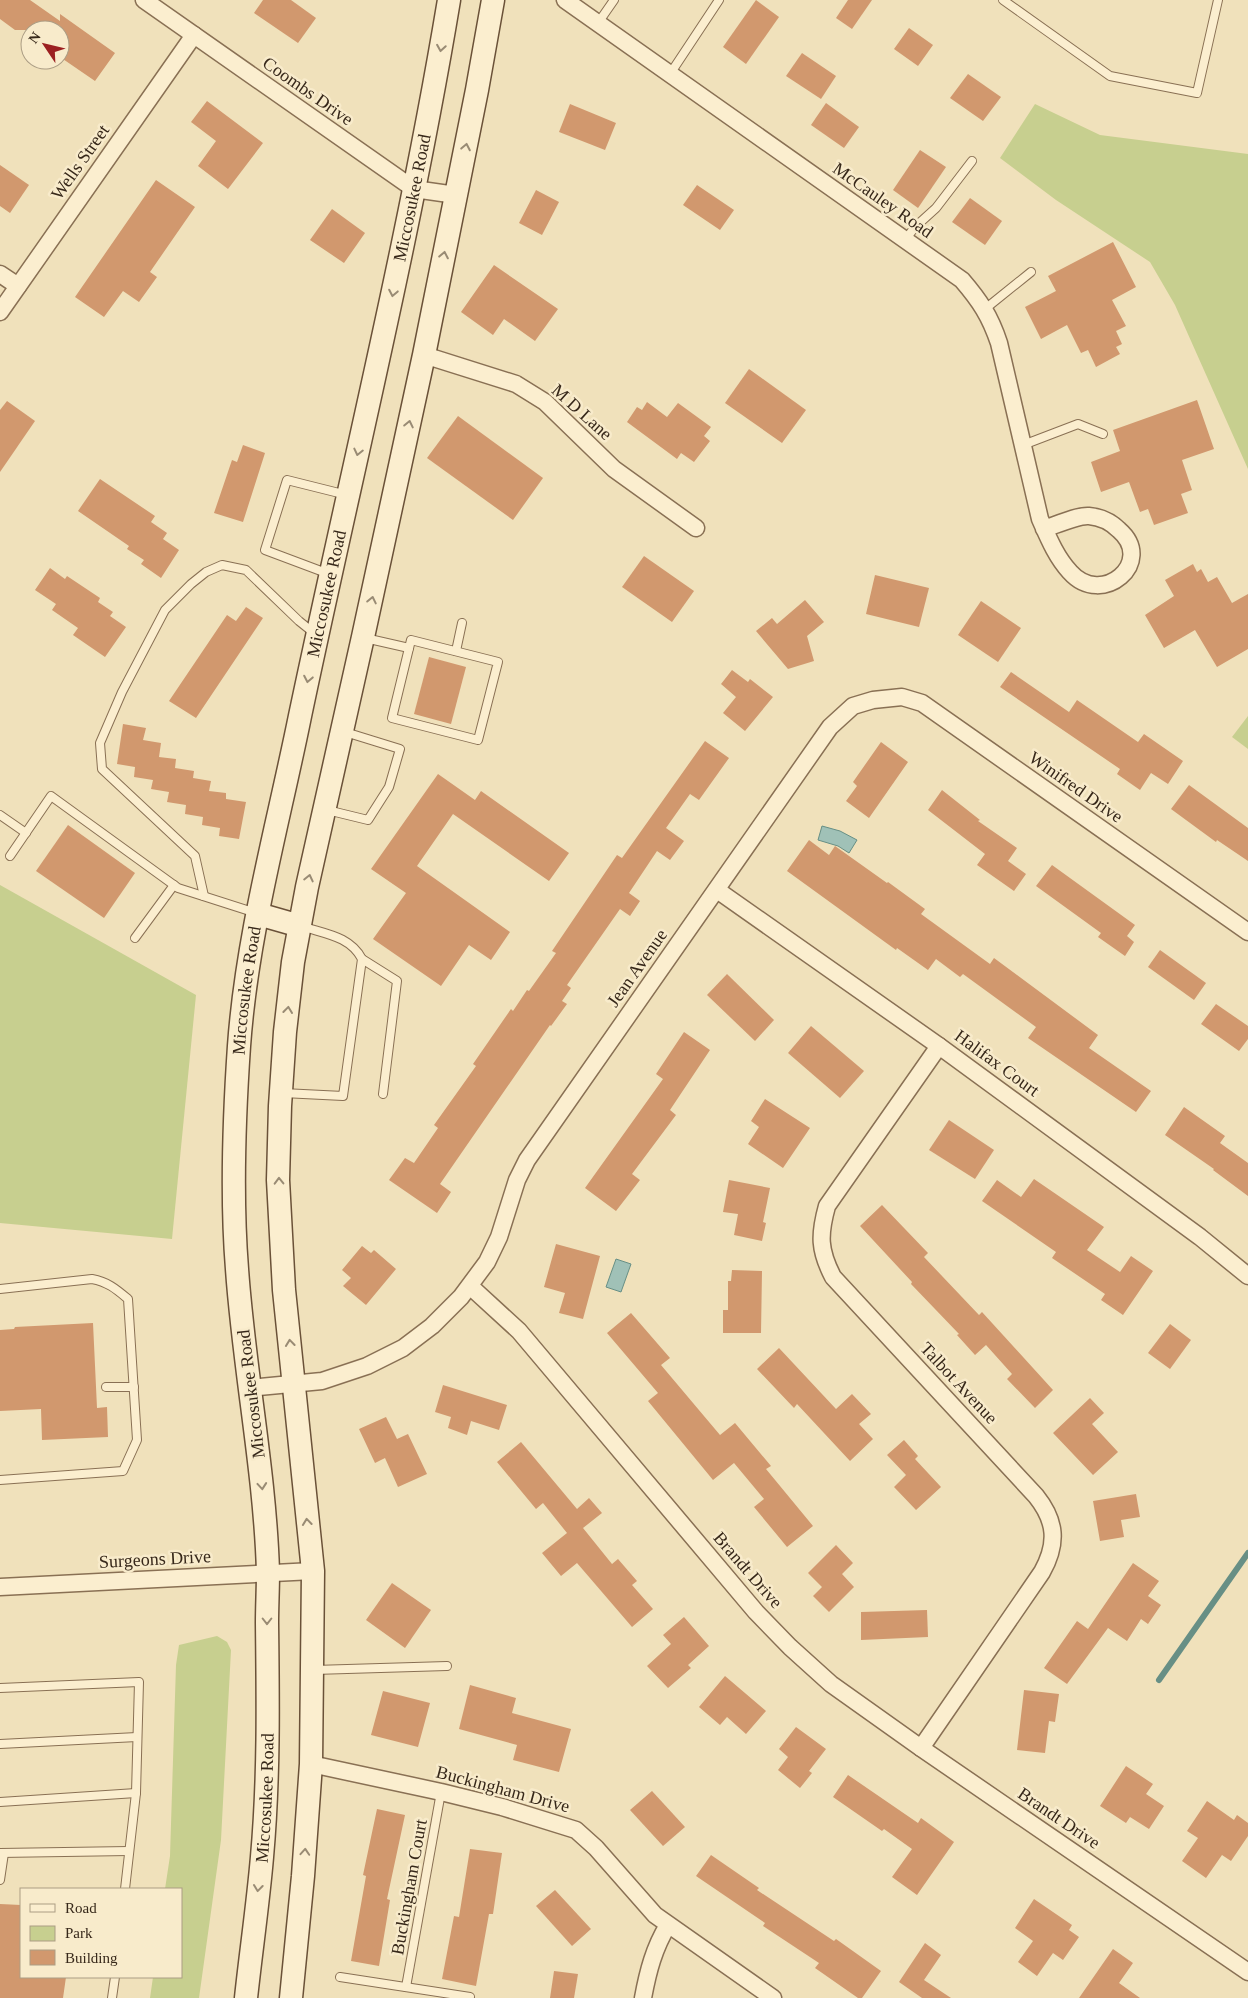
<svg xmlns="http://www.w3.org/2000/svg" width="1248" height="1998" font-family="Georgia,serif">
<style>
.green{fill:#c7cf8f}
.water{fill:#a0c1b7;stroke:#678f85}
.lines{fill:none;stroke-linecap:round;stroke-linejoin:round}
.stream{stroke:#678f85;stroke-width:6}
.building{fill:#d1986e}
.lane-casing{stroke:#897054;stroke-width:10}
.street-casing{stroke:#897054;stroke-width:19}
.secondary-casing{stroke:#6a5138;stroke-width:25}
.lane{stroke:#fbeecf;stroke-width:8}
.street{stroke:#fbeecf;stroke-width:16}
.secondary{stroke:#fbeecf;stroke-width:22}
.oneway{stroke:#998b74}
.labels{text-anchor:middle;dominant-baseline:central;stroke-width:5;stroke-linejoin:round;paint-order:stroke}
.street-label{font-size:18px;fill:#37281a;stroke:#f8ebcb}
</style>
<rect width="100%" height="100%" fill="#f0e1bb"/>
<!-- green -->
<g class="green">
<polygon points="1035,104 1100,135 1248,154 1248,469 1175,305 1150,262 1056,200 1000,158"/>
<polygon points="1248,716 1248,749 1232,737"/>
<polygon points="0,885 196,995 172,1239 0,1223"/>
<polygon points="217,1636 227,1642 231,1650 221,1840 199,1998 150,1998 153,1977 181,1977 181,1889 165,1889 170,1856 176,1665 179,1645"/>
</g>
<!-- water -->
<g class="water">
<polygon points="822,826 840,831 857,840 849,853 838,846 818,840"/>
<polygon points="616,1259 631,1264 621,1292 606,1287"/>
</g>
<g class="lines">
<!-- stream -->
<polyline class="stream" points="1159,1680 1248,1553"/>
</g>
<!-- building -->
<g class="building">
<polygon points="0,0 30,0 60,21 60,14 115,53 95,81 60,57 60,30 15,30 0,19"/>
<polygon points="263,0 291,0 316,18 298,43 254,13"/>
<polygon points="756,0 779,17 746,64 723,47"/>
<polygon points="848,0 872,0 852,29 836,18"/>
<polygon points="909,28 933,45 918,66 894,49"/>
<polygon points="802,53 836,76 821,99 786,76"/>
<polygon points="968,74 1001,97 983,121 950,98"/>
<polygon points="207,101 263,143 228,189 198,166 216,141 191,122"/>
<polygon points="826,103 859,127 844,148 811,125"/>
<polygon points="570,104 616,123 605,150 559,132"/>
<polygon points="920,150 946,167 918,208 893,190"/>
<polygon points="0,165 29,185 10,213 0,206"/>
<polygon points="156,180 195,207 150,272 157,277 139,302 123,291 104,317 75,297"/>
<polygon points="697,185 734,210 720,230 683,205"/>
<polygon points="536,190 559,202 542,235 519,223"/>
<polygon points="970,198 1002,221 985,245 952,222"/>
<polygon points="332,209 365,233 344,263 310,240"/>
<polygon points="1113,242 1136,287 1112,300 1126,326 1116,331 1122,344 1116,347 1120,354 1096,367 1088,350 1081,353 1067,325 1041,339 1025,307 1056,291 1048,276"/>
<polygon points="494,265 558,309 535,341 504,319 493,335 461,312"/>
<polygon points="749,369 806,410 782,443 725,403"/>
<polygon points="1197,400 1214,449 1182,460 1192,490 1181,494 1188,513 1154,525 1148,509 1140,512 1129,482 1101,492 1091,462 1120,451 1113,430"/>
<polygon points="7,401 35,421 0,472 0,410"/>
<polygon points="647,402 667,417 678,403 711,427 704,436 710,441 694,462 681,453 677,459 627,422 637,407 642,410"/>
<polygon points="458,416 543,478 513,520 427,458"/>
<polygon points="243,445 265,453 243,522 214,513 232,460 237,462"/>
<polygon points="100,479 155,516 151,522 167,533 163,539 179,550 161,578 141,564 144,560 127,549 129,546 78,511"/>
<polygon points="644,556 694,591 672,622 622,587"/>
<polygon points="1193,564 1197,572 1201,569 1208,582 1217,577 1232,603 1248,594 1248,649 1217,667 1195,630 1164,648 1145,615 1174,596 1165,580"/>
<polygon points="50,568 65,579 67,576 100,598 98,602 113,612 110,616 126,627 105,657 73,635 78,628 52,610 56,604 35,590"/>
<polygon points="875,575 929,588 919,627 866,614"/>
<polygon points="805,600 824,622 807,636 814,661 788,669 756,631 772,618 777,624"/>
<polygon points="981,601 1021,628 998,662 958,635"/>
<polygon points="246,607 263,618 196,718 169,701 227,615 236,621"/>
<polygon points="429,657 466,667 451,724 414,714"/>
<polygon points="732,670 748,682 750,679 773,697 745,731 723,713 736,697 721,684"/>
<polygon points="1011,672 1069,712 1077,700 1138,742 1144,734 1183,761 1168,784 1151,773 1140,790 1117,774 1120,769 1000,687"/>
<polygon points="123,724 146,728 143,740 161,743 159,757 176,759 175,768 194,771 193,778 211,781 209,791 226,793 226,799 246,802 239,839 219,836 220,828 202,825 203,817 185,814 186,805 167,802 169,792 151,789 153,780 134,777 135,767 117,764"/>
<polygon points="705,741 729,758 699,800 690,794 666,828 684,841 670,860 657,851 629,893 640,901 630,916 620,909 567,985 571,988 562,1001 567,1004 551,1026 550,1025 440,1184 451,1192 437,1213 389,1180 405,1158 414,1163 438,1128 434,1125 476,1066 473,1064 511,1009 513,1011 527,990 529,991 556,953 552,951 617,855 622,858"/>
<polygon points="881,742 908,762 869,818 846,801 857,786 853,782"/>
<polygon points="438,774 475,800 481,791 569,853 549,881 453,814 417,866 510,932 491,960 469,945 441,986 373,939 406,893 371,869"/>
<polygon points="1189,785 1248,828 1248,861 1217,840 1216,842 1171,809"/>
<polygon points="942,790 980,820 978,821 1017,848 1008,861 1026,874 1014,891 977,865 985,854 928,810"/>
<polygon points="68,825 135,873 104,918 36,871"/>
<polygon points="809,840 829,855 835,846 887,883 888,882 925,909 921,914 990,964 994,958 1098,1035 1089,1048 1151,1091 1136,1112 1028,1038 1036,1027 963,974 960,977 936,959 928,970 897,948 896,950 787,871"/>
<polygon points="1052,865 1135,925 1127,936 1134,942 1125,956 1098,937 1101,933 1036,886"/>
<polygon points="1160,950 1206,983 1194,1000 1148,967"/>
<polygon points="727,974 774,1020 755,1041 707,995"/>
<polygon points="1216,1004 1248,1026 1248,1039 1239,1051 1201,1024"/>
<polygon points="811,1026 864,1071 840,1098 788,1053"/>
<polygon points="684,1032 710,1050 670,1110 676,1115 632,1174 640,1180 616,1211 585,1188 663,1079 656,1074"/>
<polygon points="765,1099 810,1128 783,1168 748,1144 759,1127 751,1121"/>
<polygon points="1184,1107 1225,1136 1220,1143 1248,1163 1248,1196 1213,1170 1214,1169 1165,1135"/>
<polygon points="949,1120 994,1150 975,1179 929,1150"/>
<polygon points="1034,1179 1104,1227 1087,1250 1120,1272 1131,1256 1153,1271 1123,1315 1101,1300 1105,1294 1052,1258 1056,1252 982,1201 997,1180 1021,1197"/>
<polygon points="729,1180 770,1188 763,1222 766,1223 762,1241 734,1235 738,1214 723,1212"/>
<polygon points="882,1205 928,1253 924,1257 979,1315 982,1312 1053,1390 1035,1408 1007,1379 1012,1374 986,1345 975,1355 957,1335 959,1334 911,1284 912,1282 860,1226"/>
<polygon points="556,1244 600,1256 583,1319 559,1313 565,1293 544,1287"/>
<polygon points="362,1246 371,1253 374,1250 396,1269 366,1305 343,1286 351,1278 342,1270"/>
<polygon points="732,1270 762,1271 761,1333 723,1333 723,1310 728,1310 728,1281 731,1281"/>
<polygon points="631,1313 670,1358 661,1365 720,1435 735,1423 771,1466 766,1469 813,1526 787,1547 754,1507 764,1499 734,1463 713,1480 648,1401 658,1393 607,1333"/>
<polygon points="93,1323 97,1408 107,1407 108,1437 42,1440 41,1409 0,1411 0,1330 14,1329 15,1327"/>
<polygon points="1170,1324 1191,1340 1170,1369 1148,1353"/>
<polygon points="779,1348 836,1409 852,1394 871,1414 859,1424 873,1439 850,1461 797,1404 794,1408 757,1369"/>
<polygon points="443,1385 507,1405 499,1430 471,1421 467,1435 448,1428 451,1417 435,1412"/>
<polygon points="1090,1398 1104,1413 1092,1424 1118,1452 1093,1475 1053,1433"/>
<polygon points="386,1417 397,1439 408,1434 427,1474 398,1487 385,1458 375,1463 359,1429"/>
<polygon points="904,1440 918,1456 915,1459 941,1487 916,1510 894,1487 906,1475 887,1455"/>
<polygon points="521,1442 577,1509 589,1498 602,1513 583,1528 612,1564 618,1559 637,1581 632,1585 653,1609 632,1627 577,1563 561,1576 542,1553 567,1533 543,1503 536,1509 497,1462"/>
<polygon points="1136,1494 1140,1517 1121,1520 1124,1537 1100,1541 1093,1501"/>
<polygon points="836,1545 853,1563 842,1574 854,1587 829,1612 813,1596 822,1587 808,1573"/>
<polygon points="1133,1563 1159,1581 1148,1596 1161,1605 1148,1624 1141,1619 1127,1641 1108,1628 1067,1684 1044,1668 1077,1621 1088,1629"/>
<polygon points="392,1583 431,1610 405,1648 366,1620"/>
<polygon points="927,1610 928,1637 861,1640 861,1612"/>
<polygon points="684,1617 709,1646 688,1665 691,1668 668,1688 647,1666 671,1644 663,1635"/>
<polygon points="725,1676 766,1711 746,1734 727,1717 720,1725 699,1707"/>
<polygon points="470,1685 516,1698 512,1713 571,1729 559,1772 513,1760 517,1745 459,1729"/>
<polygon points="1024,1690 1059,1694 1055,1722 1049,1721 1045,1753 1017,1750"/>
<polygon points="383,1691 430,1703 418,1747 371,1735"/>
<polygon points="796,1727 826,1749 809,1771 812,1773 800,1788 778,1770 788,1757 779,1749"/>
<polygon points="1126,1766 1153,1784 1146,1794 1164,1806 1149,1829 1130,1817 1126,1823 1100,1806"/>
<polygon points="848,1775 918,1823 921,1818 954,1842 917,1895 892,1877 912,1849 884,1829 882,1831 833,1797"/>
<polygon points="652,1791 685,1827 663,1846 630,1810"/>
<polygon points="1207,1801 1234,1820 1237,1815 1248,1823 1248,1836 1231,1861 1222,1855 1206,1878 1182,1861 1198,1838 1187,1831"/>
<polygon points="377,1809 405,1815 387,1899 390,1900 379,1966 351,1961 366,1876 363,1875"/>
<polygon points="470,1849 502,1853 493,1914 489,1914 476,1986 442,1979 454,1916 459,1917"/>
<polygon points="711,1855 759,1888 757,1890 834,1941 836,1939 881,1971 862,1998 858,1998 815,1968 819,1963 763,1926 765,1923 696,1876"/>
<polygon points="555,1890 591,1929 572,1946 536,1906"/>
<polygon points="1034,1899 1072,1925 1069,1930 1079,1937 1063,1960 1053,1953 1037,1976 1018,1962 1033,1941 1015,1928"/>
<polygon points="0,1904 21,1905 21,1977 66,1977 63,1998 0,1998"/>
<polygon points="925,1943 941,1955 924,1980 951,1998 922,1998 899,1982"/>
<polygon points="1113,1949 1133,1963 1119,1983 1140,1998 1079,1998"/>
<polygon points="554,1971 578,1974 574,1998 550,1998"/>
</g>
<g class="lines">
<defs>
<g id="lane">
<polyline points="1003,0 1110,76 1197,93 1218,0"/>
<polyline points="598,23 614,0"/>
<polyline points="670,74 719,0"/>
<polyline points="905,240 915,227 936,208 972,161"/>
<polyline points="985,309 1031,272"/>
<polyline points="1023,445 1078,424 1103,434"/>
<polyline points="329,574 265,550 287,480 347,495"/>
<polyline points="365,638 409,648"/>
<polygon points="411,640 498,662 478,740 392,718"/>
<polyline points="456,651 462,623"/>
<polyline points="327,810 368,820 389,787 400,749 345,732"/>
<polyline points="0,815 26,833"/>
<polyline points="10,856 51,796 178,888 256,913"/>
<polyline points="204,896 195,856 102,769 100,743 122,692 165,610 191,584 206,572 222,565 246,570 299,621 314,633"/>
<polyline points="135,938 174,885"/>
<polyline points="362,959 397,981 383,1094"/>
<path d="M 283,1093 L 343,1096 L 362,959 C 350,936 325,934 301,926"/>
<path d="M 0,1289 L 92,1279 C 108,1282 116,1289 128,1299 L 137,1440 L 123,1471 L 0,1480"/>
<polyline points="106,1387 134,1387"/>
<polyline points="314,1670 447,1666"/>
<polyline points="0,1688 139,1682 136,1793 125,1889"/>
<polyline points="0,1744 137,1737"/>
<polyline points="0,1802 136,1793"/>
<polyline points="0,1853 129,1851"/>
<polyline points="0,1880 4,1853"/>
<polyline points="340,1977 470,1997"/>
<polyline points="406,1987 441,1792"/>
<polyline points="112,1998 115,1977"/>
</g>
<g id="street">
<polyline points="144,0 414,189 456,195"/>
<path d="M 565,0 L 962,280 C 980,301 990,316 999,343 L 1040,519 C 1048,537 1056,557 1070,572 C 1102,608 1156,562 1119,530 C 1110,521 1101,517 1089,516 C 1078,515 1056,525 1044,529"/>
<polyline points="0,274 18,286"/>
<polyline points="0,312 194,35"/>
<polyline points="424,355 516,384 545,402 614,469 696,528"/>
<polyline points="717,890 939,1046 1200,1237 1248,1276"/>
<polyline points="471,1287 519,1331 756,1612 790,1647 831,1684 921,1748 1248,1972"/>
<polyline points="249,1388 322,1381 367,1366 403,1348 432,1326 461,1297 487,1262 499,1237 517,1180 527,1160 830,727 853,706 873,700 902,697 922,703 1248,932"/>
<polyline points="0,1587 313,1571"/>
<path d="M 921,1748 L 1042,1572 C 1058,1543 1056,1521 1036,1496 L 833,1277 C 819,1250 819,1235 827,1206 L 939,1046"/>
<polyline points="311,1764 441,1792 502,1807 576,1830 596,1848 655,1915 773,1998"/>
<path d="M 643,1998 C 648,1971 654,1948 668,1925"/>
</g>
<g id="secondary">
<polyline points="258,914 300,926"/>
<path id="s1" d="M 246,1998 C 251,1951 258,1904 262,1857 C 269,1779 268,1701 267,1623 C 267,1606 268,1589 268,1572 C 265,1471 244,1370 237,1269 C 231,1195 234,1119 239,1046 C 247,934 278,825 300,716 C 350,478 409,241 449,0"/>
<polyline points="291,1998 303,1876 311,1764 313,1571 284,1290 278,1180 280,1106 285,1032 293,962 307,887 363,637 424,355 477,90 493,0"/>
</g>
</defs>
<!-- lane casing -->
<use href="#lane" class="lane-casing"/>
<!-- street casing -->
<use href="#street" class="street-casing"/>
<!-- secondary casing -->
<use href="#secondary" class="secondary-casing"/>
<!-- lane -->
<use href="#lane" class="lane"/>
<!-- street -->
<use href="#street" class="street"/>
<!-- secondary -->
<use href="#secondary" class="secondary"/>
</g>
<!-- one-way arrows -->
<defs><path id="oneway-chevron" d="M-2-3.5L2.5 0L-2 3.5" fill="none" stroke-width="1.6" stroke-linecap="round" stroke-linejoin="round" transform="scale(1.25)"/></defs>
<g class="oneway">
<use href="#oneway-chevron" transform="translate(441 48) rotate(99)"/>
<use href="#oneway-chevron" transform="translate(466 147) rotate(-79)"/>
<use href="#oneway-chevron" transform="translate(444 255) rotate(-79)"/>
<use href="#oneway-chevron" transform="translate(393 293) rotate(101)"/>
<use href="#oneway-chevron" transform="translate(409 424) rotate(-78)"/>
<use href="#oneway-chevron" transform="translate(358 452) rotate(103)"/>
<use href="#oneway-chevron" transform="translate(372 600) rotate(-78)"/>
<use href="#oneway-chevron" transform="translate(308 679) rotate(101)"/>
<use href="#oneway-chevron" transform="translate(309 878) rotate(-77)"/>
<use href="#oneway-chevron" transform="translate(288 1010) rotate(-83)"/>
<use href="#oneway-chevron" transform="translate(279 1181) rotate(-91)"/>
<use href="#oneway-chevron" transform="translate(290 1343) rotate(-96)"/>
<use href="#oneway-chevron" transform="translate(262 1486) rotate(85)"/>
<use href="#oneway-chevron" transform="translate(307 1522) rotate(-96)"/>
<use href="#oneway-chevron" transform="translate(267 1621) rotate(90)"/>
<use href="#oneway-chevron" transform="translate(305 1852) rotate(-86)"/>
<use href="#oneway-chevron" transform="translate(258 1888) rotate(97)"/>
</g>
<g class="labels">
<!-- street labels -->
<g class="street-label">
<text transform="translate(308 91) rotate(35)">Coombs Drive</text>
<text transform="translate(80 162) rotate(-55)">Wells Street</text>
<text stroke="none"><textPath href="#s1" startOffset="1821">Miccosukee Road</textPath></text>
<text transform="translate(883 200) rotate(35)">McCauley Road</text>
<text transform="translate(582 412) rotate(42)">M D Lane</text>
<text stroke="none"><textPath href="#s1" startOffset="1416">Miccosukee Road</textPath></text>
<text transform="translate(1076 787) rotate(35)">Winifred Drive</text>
<text transform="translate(637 968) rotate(-55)">Jean Avenue</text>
<text stroke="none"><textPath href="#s1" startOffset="1011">Miccosukee Road</textPath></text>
<text transform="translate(997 1063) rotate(36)">Halifax Court</text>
<text transform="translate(959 1383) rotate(47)">Talbot Avenue</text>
<text transform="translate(251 1394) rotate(-97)">Miccosukee Road</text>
<text transform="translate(155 1559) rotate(-3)">Surgeons Drive</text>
<text transform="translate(748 1570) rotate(49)">Brandt Drive</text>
<text transform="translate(503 1789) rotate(15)">Buckingham Drive</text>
<text stroke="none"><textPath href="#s1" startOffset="201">Miccosukee Road</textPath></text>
<text transform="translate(1059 1818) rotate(34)">Brandt Drive</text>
<text transform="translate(409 1887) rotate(-80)">Buckingham Court</text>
</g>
</g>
<!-- legend -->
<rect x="20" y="1888" width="162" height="90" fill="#f8ebcb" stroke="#ab9d84"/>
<rect x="30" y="1904" width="25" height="8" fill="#fbeecf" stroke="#ab9d84"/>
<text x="65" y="1913" font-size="15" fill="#37281a">Road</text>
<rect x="30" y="1926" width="25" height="15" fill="#c7cf8f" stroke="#ab9d84"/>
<text x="65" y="1938" font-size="15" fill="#37281a">Park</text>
<rect x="30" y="1950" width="25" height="15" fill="#d1986e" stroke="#ab9d84"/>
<text x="65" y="1963" font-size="15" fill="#37281a">Building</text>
<!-- north arrow -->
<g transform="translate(45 45) rotate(305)"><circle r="24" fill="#f8ebcb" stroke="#ab9d84"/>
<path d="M0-4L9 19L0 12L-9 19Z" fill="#9c2021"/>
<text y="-8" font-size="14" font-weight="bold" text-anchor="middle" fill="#37281a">N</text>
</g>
</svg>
